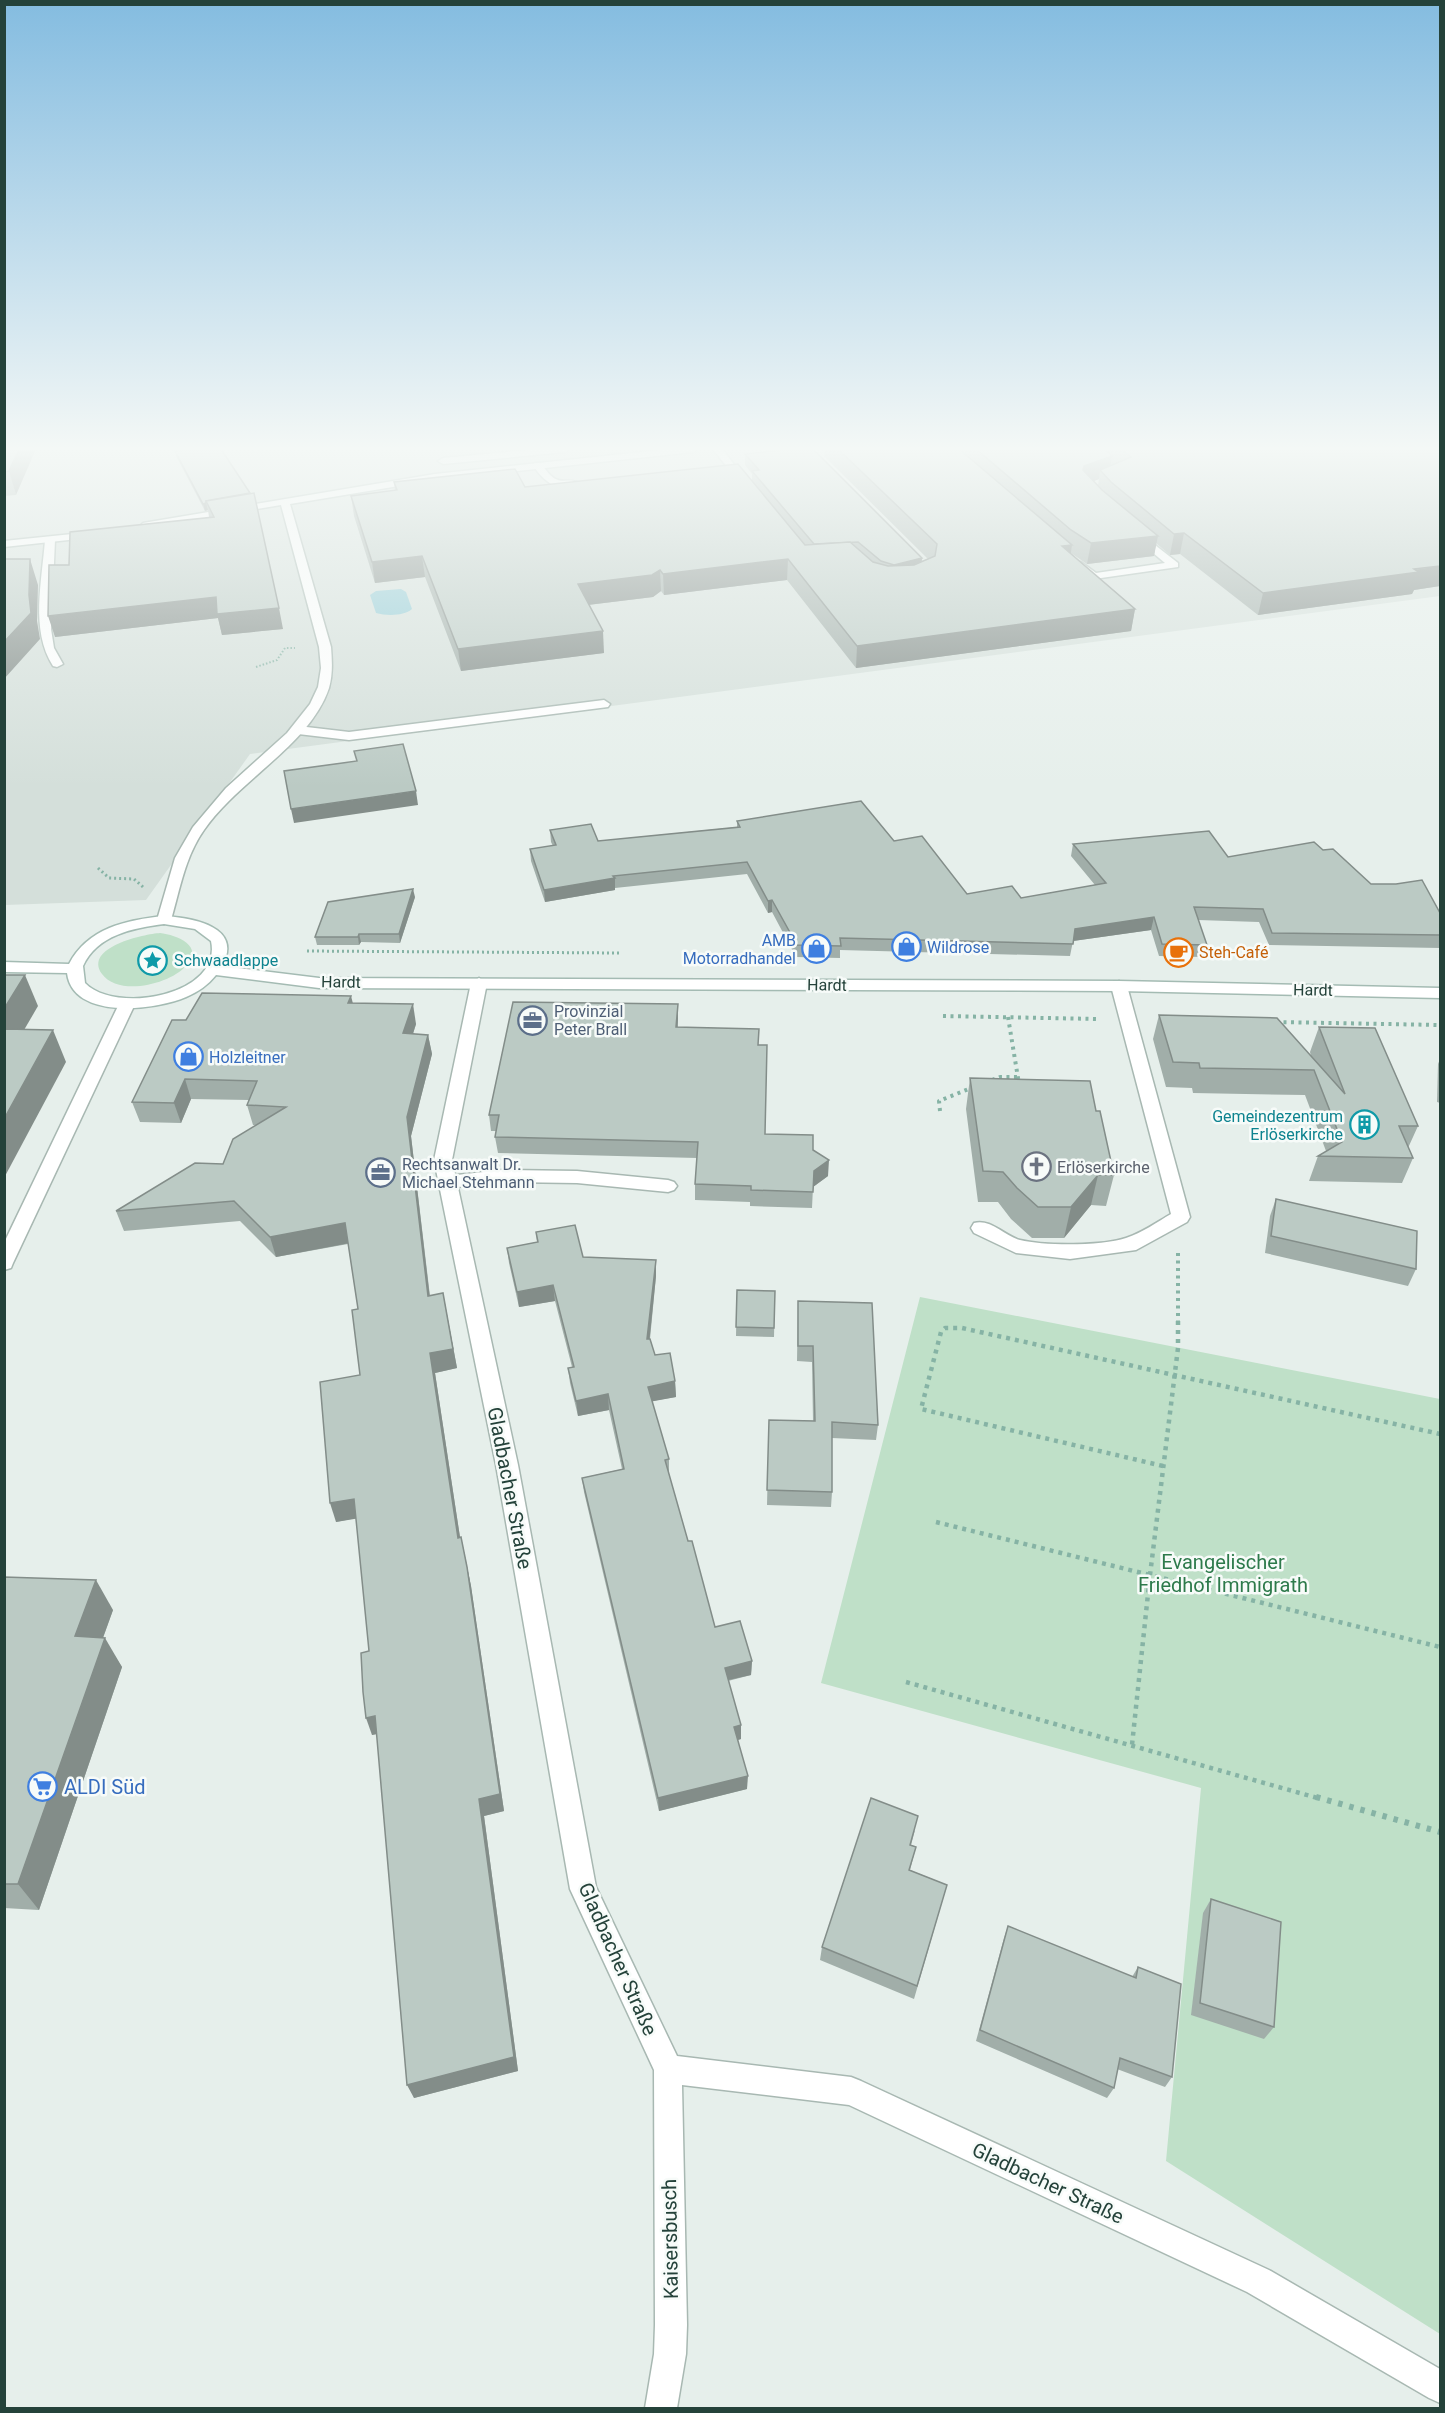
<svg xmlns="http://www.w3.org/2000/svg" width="1445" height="2413" font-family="Roboto,sans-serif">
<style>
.built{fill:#d4dfda}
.green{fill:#bfe0c8}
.water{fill:#8ec9d4}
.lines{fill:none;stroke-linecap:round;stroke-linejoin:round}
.lane-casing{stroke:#a8b8b2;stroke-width:3}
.street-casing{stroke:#a8b8b2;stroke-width:3}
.secondary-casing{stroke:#a4bbb3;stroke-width:3}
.path-far4{stroke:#86b3a5;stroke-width:2;stroke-dasharray:1.5 2;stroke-linecap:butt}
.path-far3{stroke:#86b3a5;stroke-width:3;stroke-dasharray:2 3;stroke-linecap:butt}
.path-far2{stroke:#86b3a5;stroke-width:4;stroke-dasharray:3 4.5;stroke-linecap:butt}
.path-far1{stroke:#86b3a5;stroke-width:4.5;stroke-dasharray:4 5;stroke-linecap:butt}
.path{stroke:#86b3a5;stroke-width:6;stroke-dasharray:4.5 7;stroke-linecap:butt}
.lane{fill:#fff;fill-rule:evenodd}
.street{fill:#fff;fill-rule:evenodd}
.secondary{fill:#fff;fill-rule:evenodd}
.wall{fill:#a1aea9;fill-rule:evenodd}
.shaded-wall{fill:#838d89}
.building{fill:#bbcac4;stroke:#838d89;stroke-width:1.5}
.labels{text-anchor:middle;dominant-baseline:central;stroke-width:5;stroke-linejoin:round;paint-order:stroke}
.shop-label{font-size:16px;fill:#366cbe;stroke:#f7fbf9;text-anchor:start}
.food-label{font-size:16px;fill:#c56008;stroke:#f7fbf9;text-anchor:start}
.culture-label{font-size:16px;fill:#0d838f;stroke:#f7fbf9;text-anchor:start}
.street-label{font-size:16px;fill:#24423a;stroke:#f7fbf9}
.service-label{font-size:16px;fill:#4e5e75;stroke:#f7fbf9;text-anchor:start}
.worship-label{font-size:16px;fill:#5b616d;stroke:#f7fbf9;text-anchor:start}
.near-street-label{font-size:20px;fill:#24423a;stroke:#f7fbf9}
.near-park-label{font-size:20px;fill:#2d7a4b;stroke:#f7fbf9}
.near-shop-label{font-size:20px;fill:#366cbe;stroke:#f7fbf9;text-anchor:start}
</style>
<rect width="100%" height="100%" fill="#e6efeb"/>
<!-- built -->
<polygon class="built" points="4,449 1440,449 1440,596 250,754 146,900 5,905"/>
<!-- green -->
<g class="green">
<path d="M 160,933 C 177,935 205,946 186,966 C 170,984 119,997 102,974 C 83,947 145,934 160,933 Z"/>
<polygon points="920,1297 1440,1399 1440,2334 1166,2161 1201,1788 821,1683"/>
</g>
<!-- water -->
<path class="water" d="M 401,589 L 406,592 L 412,609 C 404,616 387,616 376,613 L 370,595 L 376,591 Z"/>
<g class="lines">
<defs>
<g id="lane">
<polygon points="539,449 569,449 565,452 443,464 438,461 443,458"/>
<polygon points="713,449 722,449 747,481 747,485 741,485"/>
<path d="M 535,463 L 541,463 C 560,493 565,473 584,485 C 565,498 543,482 533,465 Z"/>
<polygon points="1137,531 1178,563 1178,567 1094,579 1072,564 1081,562 1096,573 1165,563 1133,536 1132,534"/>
<path d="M 50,537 L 55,540 L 51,629 L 54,648 L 63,664 L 57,667 L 53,666 C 30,630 42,581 45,540 Z"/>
<polygon points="604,700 610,704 608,707 349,740 298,734 292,730 298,726 349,732"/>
<path d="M 1119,981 L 1127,986 L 1190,1217 L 1187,1222 L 1136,1250 L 1070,1259 L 1016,1253 L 974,1233 L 971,1228 L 974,1223 C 990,1218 1005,1236 1020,1240 C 1044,1246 1103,1246 1126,1238 C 1142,1233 1157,1222 1171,1214 L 1111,986 Z"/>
<polygon points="127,999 135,1004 13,1263 11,1268 4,1270 4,1243 119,1004"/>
<polygon points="501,1170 577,1171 668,1180 674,1182 677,1186 674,1190 668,1192 577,1183 501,1182 448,1188 442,1186 439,1182 442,1178 448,1176"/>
</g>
<g id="street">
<path d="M 670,449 L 697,449 L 693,452 L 435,480 L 290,504 L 331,647 C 332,661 333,674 329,688 C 310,745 238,780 204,830 C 185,857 180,889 171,920 L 164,924 L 159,923 L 157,920 L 175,858 L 193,827 L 226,788 L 287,733 L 310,704 L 318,687 L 321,668 L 319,647 L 281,505 L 146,528 L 141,525 L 143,523 L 435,474 Z"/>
<polygon points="92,532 97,535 96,537 4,547 4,541"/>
<polygon points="479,978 487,983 452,1160 518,1465 596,1887 677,2056 851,2077 861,2081 1269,2270 1440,2369 1440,2403 1429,2398 1247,2292 849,2105 682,2085 687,2325 686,2354 677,2408 645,2408 654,2354 655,2325 654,2070 570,1889 496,1465 434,1160 471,983"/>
</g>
<path id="secondary" d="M 164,916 C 192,918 244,926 222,966 L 319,978 L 1119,981 L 1440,988 L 1440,998 L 1119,991 L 319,988 L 216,975 C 208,985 198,992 186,997 C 156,1010 73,1021 67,973 L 4,972 L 4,962 L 69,964 C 88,928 126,920 164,916 ZM 164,924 L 195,929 L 211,941 C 223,995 116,1015 85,983 L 83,966 C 97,935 133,928 164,924 Z"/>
</defs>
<!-- lane casing -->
<use href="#lane" class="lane-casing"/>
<!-- street casing -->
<use href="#street" class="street-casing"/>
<!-- secondary casing -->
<use href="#secondary" class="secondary-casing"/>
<!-- path-far4 -->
<polyline class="path-far4" points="256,667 277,660 285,648 295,648"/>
<!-- path-far3 -->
<g class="path-far3">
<polyline points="98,868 109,878 134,879 143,887"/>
<polyline points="307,951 621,953"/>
</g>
<!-- path-far2 -->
<g class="path-far2">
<polyline points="943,1016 1098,1019"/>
<polyline points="1008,1017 1019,1084"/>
<polyline points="1276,1022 1440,1025"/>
<polyline points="992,1080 1000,1077 1018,1077"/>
<polyline points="940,1111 939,1101 971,1088"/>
<polyline points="1178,1253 1178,1323"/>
</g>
<!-- path-far1 -->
<g class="path-far1">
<polyline points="1178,1321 1178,1348 1150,1575 1440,1647"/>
<polyline points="1163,1466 921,1409 941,1332 945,1328 962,1328 1440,1434"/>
<polyline points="936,1522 1150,1575 1132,1745"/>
<polyline points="906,1682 1321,1799"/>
</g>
<!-- path -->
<polyline class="path" points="1316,1797 1440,1832"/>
<!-- lane -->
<use href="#lane" class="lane"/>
<!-- street -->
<use href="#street" class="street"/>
<!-- secondary -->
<use href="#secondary" class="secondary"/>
</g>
<!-- wall -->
<g class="wall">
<polygon points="4,449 16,495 4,496"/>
<path d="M 825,449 L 1440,449 L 1440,586 L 1414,590 L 1412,594 L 1258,615 L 1180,554 L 1170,555 L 1156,543 L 1154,556 L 1087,564 L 1071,553 L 1071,554 L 1135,609 L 1131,631 L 856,668 L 787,580 L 664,595 L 661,591 L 653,597 L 588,605 L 604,653 L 461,671 L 425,577 L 375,583 L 354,516 L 351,496 L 395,491 L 394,482 L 525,487 L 752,481 L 752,474 L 745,465 L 745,454 L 922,558 L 922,561 L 928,559 L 824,456 ZM 1099,479 L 1098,485 L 1094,481 Z"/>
<polygon points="175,451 283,629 222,635 218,618 55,637 69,565 209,517 208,510 205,511 177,458"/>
<polygon points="737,821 894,841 967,894 1021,898 1095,885 1071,856 1073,844 1228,857 1323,850 1371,884 1440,913 1440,948 1269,945 1259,922 1198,920 1207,945 1203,957 1159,956 1151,930 1073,941 1070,956 840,950 840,958 796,957 772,912 768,913 747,874 615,888 615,890 545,902 531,861 530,849 553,846 551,842 550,830 598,841 737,827"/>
<polygon points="415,897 400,943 361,942 359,945 317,945 315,937"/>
<polygon points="353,1003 416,1024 413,1034 428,1035 432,1054 411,1136 430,1296 443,1293 457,1368 435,1373 460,1537 461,1537 471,1586 504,1811 484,1816 518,2071 414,2098 377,1734 372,1735 369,1651 356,1518 336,1522 360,1375 358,1309 348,1244 276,1257 240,1221 124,1231 116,1211 223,1164 256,1125 253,1125 247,1105 249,1100 191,1099 181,1123 140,1122 132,1102 186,1020"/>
<polygon points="1159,1015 1311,1056 1310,1052 1319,1027 1418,1126 1408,1148 1413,1158 1402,1183 1309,1181 1318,1156 1326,1151 1305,1095 1193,1093 1192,1088 1166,1087 1153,1039"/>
<polygon points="678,1019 678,1027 759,1045 765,1134 813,1150 828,1176 813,1187 812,1208 750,1206 750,1202 695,1200 695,1184 697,1158 498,1153 495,1137 496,1131 491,1131 489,1115"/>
<polygon points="1440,1059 1440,1103 1437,1102 1438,1064"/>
<polygon points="970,1078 1096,1111 1114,1175 1106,1206 1091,1205 1064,1238 1032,1238 1011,1219 998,1202 978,1202 966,1109"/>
<polygon points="1276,1199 1416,1269 1408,1286 1265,1253 1270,1216"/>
<polygon points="536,1232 583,1257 656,1276 650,1339 655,1355 675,1381 676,1397 652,1401 669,1459 669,1474 688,1541 715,1627 752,1661 751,1675 728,1681 741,1725 741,1739 738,1740 747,1789 659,1811 584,1492 582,1478 622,1469 609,1410 578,1416 570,1383 568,1368 572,1367 555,1301 519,1307 509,1263 507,1248 537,1242"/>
<polygon points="737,1290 775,1291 774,1337 736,1336"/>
<polygon points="798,1301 878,1425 876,1440 832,1438 832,1492 831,1507 767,1505 769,1420 813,1421 812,1362 797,1361"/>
<polygon points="4,1577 113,1610 103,1638 122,1667 39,1910 4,1908"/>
<polygon points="915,1830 911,1845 916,1847 910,1870 947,1885 914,1999 820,1960 822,1947"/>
<polygon points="1211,1899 1274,2027 1264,2039 1191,2015 1203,1913"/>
<polygon points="1008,1926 1132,1977 1138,1967 1172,2077 1165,2087 1117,2069 1114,2088 1107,2098 976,2041 1004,1938"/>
</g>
<!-- shaded-wall -->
<g class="shaded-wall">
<polygon points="19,449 36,449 16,495 9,471"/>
<polygon points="1112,456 1109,475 1100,470 1099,479 1081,486 1084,466"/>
<polygon points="206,503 208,510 205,511 203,504"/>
<polygon points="1184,533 1180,554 1170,555 1174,534"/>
<polygon points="1158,536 1154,556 1087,564 1091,543"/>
<polygon points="1072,545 1069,566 1062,546"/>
<polygon points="422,556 425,577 375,583 372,562"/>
<polygon points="922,558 921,570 893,577 894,565"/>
<polygon points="30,559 38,585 37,621 40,639 4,679 4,642 29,595"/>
<polygon points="788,559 787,580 664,595 663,574"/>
<polygon points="1440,566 1440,586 1414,590 1412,594 1258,615 1263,593"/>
<polygon points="660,570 661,591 653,597 579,606 578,584"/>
<polygon points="216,597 279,608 283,629 222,635 218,618 55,637 48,616"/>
<polygon points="1135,609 1131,631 856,668 857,646"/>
<polygon points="603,631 604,653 461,671 458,649"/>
<polygon points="416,791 418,805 294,823 291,809"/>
<polygon points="615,878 615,890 545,902 544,890"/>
<polygon points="413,889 415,897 400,943 399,934"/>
<polygon points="772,900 772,912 768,913 768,901"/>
<polygon points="1154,917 1151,930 1073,941 1075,929"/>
<polygon points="359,934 361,942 359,945 358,937"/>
<polygon points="25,975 38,1006 6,1061 4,1058 4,1009"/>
<polygon points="351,996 356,1015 348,1003"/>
<polygon points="413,1004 416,1024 407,1052 403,1033"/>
<polygon points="678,1004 678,1019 676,1043 676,1027"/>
<polygon points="53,1030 66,1062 4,1178 4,1119"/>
<polygon points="428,1035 432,1054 411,1136 432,1316 428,1296 407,1117"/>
<polygon points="185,1079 191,1099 181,1123 174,1103"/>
<polygon points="829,1160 828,1176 813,1187 814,1171"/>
<polygon points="1098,1175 1091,1205 1064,1238 1071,1207"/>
<polygon points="345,1223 350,1243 276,1257 270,1237"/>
<polygon points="656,1260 656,1276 648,1354 647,1339"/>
<polygon points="553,1285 555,1301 519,1307 517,1292"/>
<polygon points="443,1293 457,1368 435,1373 463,1557 458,1538 430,1353"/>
<polygon points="675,1381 676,1397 649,1402 648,1387"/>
<polygon points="608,1394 609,1410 578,1416 576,1401"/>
<polygon points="354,1499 360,1518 336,1522 330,1503"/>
<polygon points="461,1537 471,1586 504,1811 484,1816 518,2071 414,2098 407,2085 479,1799"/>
<polygon points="96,1580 113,1610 93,1665 75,1636"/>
<polygon points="105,1638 122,1667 39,1910 18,1884"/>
<polygon points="752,1661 751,1675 724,1681 725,1668"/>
<polygon points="375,1716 381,1733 372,1735 366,1718"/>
<polygon points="741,1725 741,1739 734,1741 734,1727"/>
<polygon points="748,1776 747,1789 659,1811 658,1798"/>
</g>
<!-- building -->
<g class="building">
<polygon points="4,449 19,449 9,471 4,472"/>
<polygon points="192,449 221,449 250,493 206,501 206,503 203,504 175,451"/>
<polygon points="792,449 813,449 922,558 894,565 881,561 858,542 814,544 752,471 759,470 745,454"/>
<polygon points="838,449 959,449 1072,545 1062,546 1135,609 857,646 788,559 663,574 660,570 652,575 578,584 603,631 458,649 422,556 372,562 351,496 397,490 394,482 515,469 525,487 738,464 805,545 850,542 873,562 888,566 914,565 935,556 937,544"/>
<polygon points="976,449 1104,449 1112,456 1084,466 1083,470 1102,490 1158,536 1091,543 1071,530"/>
<polygon points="1121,449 1440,449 1440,566 1414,569 1419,572 1263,593 1184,533 1174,534 1111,482 1100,470 1131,457"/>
<polygon points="254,493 279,608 217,614 216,597 48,616 49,565 69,565 70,532 214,517 206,501"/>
<polygon points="4,559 30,559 29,595 31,613 4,642"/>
<polygon points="403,744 416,791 291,809 284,771 357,761 354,751"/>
<polygon points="861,801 894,841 922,836 967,894 1012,886 1021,898 1106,883 1073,844 1209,831 1228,857 1314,842 1323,850 1333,849 1371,884 1396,884 1422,880 1440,913 1440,935 1272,933 1263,909 1194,907 1207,945 1162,944 1154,917 1075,929 1073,944 840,938 841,946 797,945 772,900 768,901 747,862 613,876 615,878 544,890 530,849 556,845 550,830 591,824 598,841 740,827 737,821"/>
<polygon points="413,889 399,934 359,934 358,937 315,937 328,902"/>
<polygon points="4,975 25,975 4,1009"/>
<polygon points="202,993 351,996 348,1003 413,1004 403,1033 428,1035 407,1117 428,1296 443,1293 453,1349 430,1353 458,1538 461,1537 467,1567 500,1794 479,1799 514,2057 407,2085 375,1716 366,1718 363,1692 361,1653 369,1651 354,1499 330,1503 320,1382 360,1375 352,1310 358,1309 345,1223 270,1237 234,1201 116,1211 195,1163 223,1164 233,1139 286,1107 247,1105 257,1081 185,1079 174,1103 132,1102 172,1020 186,1020"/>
<polygon points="513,1002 678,1004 676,1027 759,1029 758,1045 767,1045 765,1134 813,1135 813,1150 829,1160 814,1171 813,1192 751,1190 751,1186 695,1184 698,1142 495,1137 499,1115 489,1115"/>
<polygon points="1159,1015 1277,1018 1345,1094 1319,1027 1375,1028 1418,1126 1399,1126 1413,1158 1318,1156 1342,1142 1314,1070 1200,1068 1199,1063 1173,1062"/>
<polygon points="4,1029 53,1030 4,1119"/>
<polygon points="970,1078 1090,1081 1096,1111 1100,1111 1114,1175 1098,1175 1071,1207 1038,1207 1017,1188 1003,1172 983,1171"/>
<polygon points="1276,1199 1417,1231 1416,1269 1271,1236"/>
<polygon points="575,1225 583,1257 656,1260 647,1339 650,1339 655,1355 670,1353 675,1381 648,1387 669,1459 665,1460 688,1541 692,1541 715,1627 740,1621 752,1661 725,1668 741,1725 734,1727 748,1776 658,1798 582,1478 624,1469 608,1394 576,1401 568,1368 574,1367 553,1285 517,1292 507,1248 538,1242 536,1232"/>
<polygon points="737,1290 775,1291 774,1328 736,1327"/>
<polygon points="798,1301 872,1303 878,1425 832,1422 832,1492 767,1490 769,1420 815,1421 813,1346 798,1346"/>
<polygon points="4,1577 96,1580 75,1636 105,1638 18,1884 4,1884"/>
<polygon points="871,1798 918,1816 910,1845 916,1847 909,1870 947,1885 917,1986 822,1947"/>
<polygon points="1211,1899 1281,1922 1274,2027 1200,2003"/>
<polygon points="1008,1926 1136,1978 1138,1967 1181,1984 1172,2077 1120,2058 1114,2088 980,2030"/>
</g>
<!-- sky -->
<linearGradient id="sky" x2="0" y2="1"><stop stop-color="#84bce0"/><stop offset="0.57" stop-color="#f4f8f6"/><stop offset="1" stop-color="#f4f8f6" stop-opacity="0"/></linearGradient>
<rect width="1445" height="787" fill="url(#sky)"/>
<!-- icons -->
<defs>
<symbol id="shop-ring" viewBox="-11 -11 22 22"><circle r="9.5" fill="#f7fbf9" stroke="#3f7fe0" stroke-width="1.5"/><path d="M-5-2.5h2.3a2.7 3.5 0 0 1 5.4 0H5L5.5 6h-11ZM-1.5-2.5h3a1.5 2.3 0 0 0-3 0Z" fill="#3f7fe0"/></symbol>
<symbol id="cafe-ring" viewBox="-11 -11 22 22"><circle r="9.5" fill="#f7fbf9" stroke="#e8710a" stroke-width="1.5"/><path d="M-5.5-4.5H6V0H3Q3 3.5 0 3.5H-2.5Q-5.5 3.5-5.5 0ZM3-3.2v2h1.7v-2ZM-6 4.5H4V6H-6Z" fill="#e8710a"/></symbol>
<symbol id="sight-ring" viewBox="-11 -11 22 22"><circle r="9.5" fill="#f7fbf9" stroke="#0f9aa8" stroke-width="1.5"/><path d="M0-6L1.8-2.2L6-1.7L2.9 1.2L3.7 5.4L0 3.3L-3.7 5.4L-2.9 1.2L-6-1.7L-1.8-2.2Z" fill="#0f9aa8"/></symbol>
<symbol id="office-ring" viewBox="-11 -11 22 22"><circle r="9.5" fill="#f7fbf9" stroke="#5c6f8a" stroke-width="1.5"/><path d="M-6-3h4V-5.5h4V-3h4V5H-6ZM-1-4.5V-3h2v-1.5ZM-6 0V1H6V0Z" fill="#5c6f8a"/></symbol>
<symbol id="building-ring" viewBox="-11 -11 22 22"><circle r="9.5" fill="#f7fbf9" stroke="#0f9aa8" stroke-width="1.5"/><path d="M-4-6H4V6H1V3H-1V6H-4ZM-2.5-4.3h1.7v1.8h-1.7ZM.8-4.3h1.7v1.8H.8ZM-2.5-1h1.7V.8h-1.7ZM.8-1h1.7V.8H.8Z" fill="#0f9aa8"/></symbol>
<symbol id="church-ring" viewBox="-11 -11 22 22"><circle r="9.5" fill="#f7fbf9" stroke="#6b7280" stroke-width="1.5"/><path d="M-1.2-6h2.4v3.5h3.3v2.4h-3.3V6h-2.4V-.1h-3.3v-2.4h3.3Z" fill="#6b7280"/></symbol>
<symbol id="supermarket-ring" viewBox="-11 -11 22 22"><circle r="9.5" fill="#f7fbf9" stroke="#3f7fe0" stroke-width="1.5"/><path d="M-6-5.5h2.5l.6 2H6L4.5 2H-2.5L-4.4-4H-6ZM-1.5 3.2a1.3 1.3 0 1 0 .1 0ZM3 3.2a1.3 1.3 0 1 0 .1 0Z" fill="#3f7fe0"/></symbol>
</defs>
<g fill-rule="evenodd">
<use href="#shop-ring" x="890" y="930" width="33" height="33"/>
<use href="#shop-ring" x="800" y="932" width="33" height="33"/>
<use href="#cafe-ring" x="1162" y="936" width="33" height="33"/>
<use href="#sight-ring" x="136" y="944" width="33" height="33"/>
<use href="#office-ring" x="516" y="1004" width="33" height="33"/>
<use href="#shop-ring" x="172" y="1040" width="33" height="33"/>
<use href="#building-ring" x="1348" y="1108" width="33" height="33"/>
<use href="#church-ring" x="1020" y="1150" width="33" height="33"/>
<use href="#office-ring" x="364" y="1156" width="33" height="33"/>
<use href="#supermarket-ring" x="26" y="1770" width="33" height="33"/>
</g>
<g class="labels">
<!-- shop labels -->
<g class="shop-label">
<text x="796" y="940" text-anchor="end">AMB<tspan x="796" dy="18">Motorradhandel</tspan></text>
<text x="927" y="947">Wildrose</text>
<text x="209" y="1057">Holzleitner</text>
</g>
<!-- food labels -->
<g class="food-label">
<text x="1199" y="952">Steh-Café</text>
</g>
<!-- culture labels -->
<g class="culture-label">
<text x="174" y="960">Schwaadlappe</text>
<text x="1343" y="1116" text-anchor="end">Gemeindezentrum<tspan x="1343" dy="18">Erlöserkirche</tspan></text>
</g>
<!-- street labels -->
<g class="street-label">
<text transform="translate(341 982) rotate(1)">Hardt</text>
<text transform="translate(827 985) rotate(1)">Hardt</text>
<text transform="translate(1313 990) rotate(1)">Hardt</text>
</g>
<!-- service labels -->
<g class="service-label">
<text x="554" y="1011">Provinzial<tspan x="554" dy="18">Peter Brall</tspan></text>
<text x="402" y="1164">Rechtsanwalt Dr.<tspan x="402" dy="18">Michael Stehmann</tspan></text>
</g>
<!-- worship labels -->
<g class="worship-label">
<text x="1057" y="1167">Erlöserkirche</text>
</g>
<!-- near-street labels -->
<g class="near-street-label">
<text transform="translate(510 1488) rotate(79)">Gladbacher Straße</text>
<text transform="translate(618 1959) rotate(66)">Gladbacher Straße</text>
<text transform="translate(1048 2183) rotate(25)">Gladbacher Straße</text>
<text transform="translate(670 2239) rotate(-91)">Kaisersbusch</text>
</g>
<!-- near-park labels -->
<g class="near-park-label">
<text x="1223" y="1562">Evangelischer<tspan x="1223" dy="23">Friedhof Immigrath</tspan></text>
</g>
<!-- near-shop labels -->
<g class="near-shop-label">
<text x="64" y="1787">ALDI Süd</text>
</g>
</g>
<!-- border -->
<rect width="1445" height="2413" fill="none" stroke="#24423a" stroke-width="12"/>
</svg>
